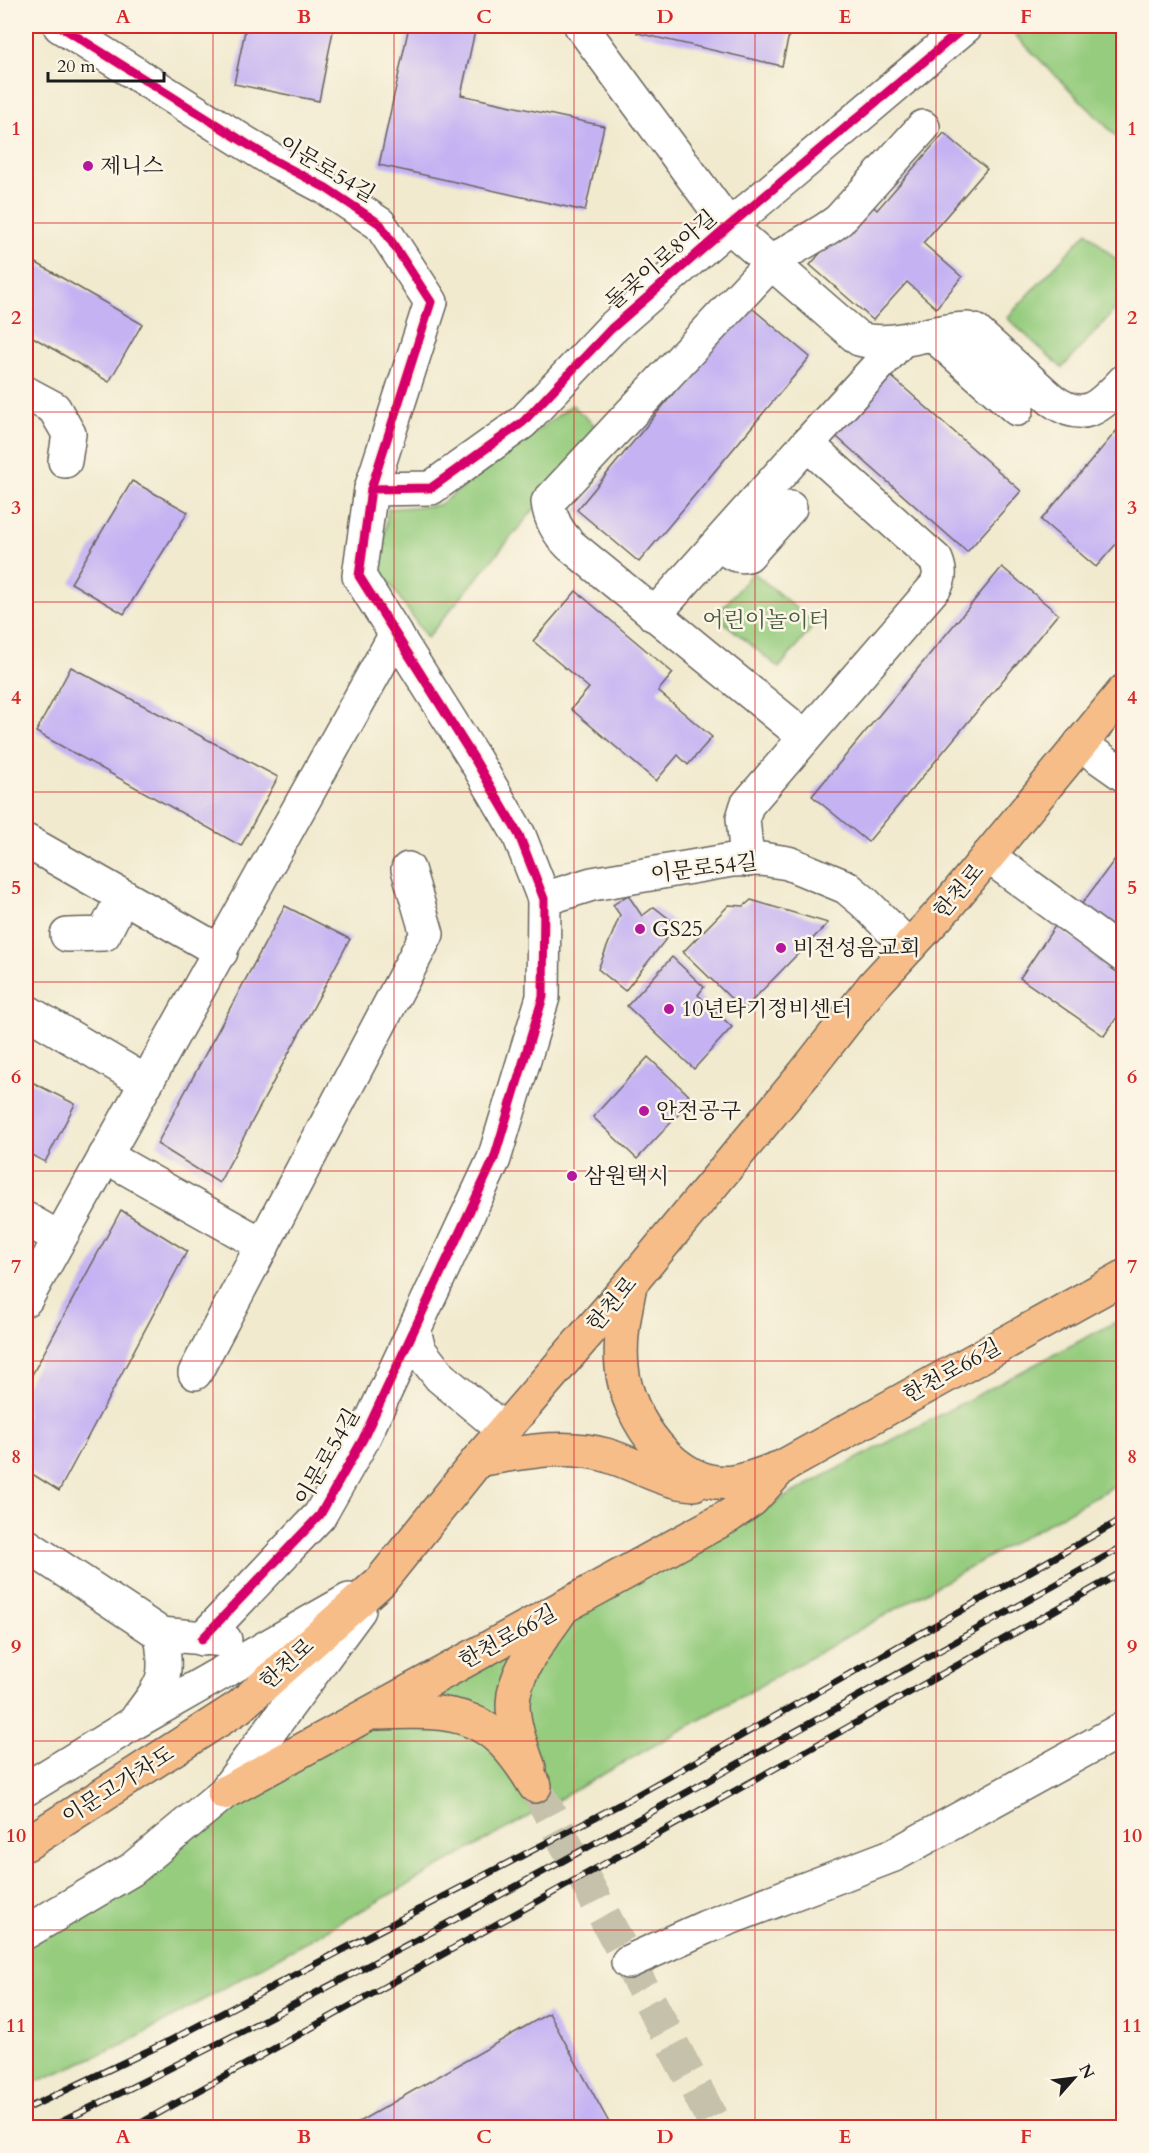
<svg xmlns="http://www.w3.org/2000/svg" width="1149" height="2153" font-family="Cardo,'Noto Serif KR',serif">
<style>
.green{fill:#95cc7e;stroke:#58744d;stroke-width:1.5}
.building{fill:#c4b2f3}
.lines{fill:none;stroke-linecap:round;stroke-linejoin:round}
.minor-tunnel{stroke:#c6c1ab;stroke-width:33;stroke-dasharray:33 16;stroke-linecap:butt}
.minor-casing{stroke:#67645b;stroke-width:36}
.major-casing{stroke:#67645b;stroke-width:36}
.minor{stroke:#fff;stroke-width:33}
.major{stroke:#f7bd88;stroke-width:33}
.rail-casing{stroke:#1c1c1c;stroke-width:7}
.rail{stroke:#fcf5e5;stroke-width:4.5;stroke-dasharray:14;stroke-linecap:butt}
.cycleway-casing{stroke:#fcf5e5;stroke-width:13}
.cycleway{stroke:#d6006c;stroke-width:9}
.grid{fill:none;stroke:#d62828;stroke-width:1.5;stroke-opacity:0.55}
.poi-dot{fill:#b5179e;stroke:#fcf5e5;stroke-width:2}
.labels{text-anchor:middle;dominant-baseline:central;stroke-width:5;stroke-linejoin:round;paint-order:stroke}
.poi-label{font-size:22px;fill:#1c1c1c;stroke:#fcf5e5;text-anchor:start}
.street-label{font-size:22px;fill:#1c1c1c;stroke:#fcf5e5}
.park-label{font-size:22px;fill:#465a3e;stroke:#fcf5e5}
.neatline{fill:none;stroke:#d62828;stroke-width:2}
.grid-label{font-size:20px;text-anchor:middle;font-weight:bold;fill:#d62828}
</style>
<rect width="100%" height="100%" fill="#fcf5e5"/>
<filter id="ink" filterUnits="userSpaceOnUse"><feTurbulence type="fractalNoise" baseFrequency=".0167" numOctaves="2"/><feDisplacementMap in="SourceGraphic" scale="12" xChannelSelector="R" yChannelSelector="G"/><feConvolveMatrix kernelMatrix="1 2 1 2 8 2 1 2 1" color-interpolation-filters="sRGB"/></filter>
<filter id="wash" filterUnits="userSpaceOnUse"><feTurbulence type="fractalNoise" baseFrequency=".008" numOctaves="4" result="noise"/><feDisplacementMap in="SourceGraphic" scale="24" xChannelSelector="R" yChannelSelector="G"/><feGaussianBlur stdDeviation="1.35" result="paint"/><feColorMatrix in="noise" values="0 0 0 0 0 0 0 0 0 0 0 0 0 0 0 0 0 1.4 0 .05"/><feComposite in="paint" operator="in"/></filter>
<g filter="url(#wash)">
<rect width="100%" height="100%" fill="#f1eacf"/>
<!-- green -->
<g class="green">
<polygon points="1006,26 1123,26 1123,143"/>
<polygon points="1087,232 1123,266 1123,301 1062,368 1007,318"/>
<polygon points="572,405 600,430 427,638 380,569 388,509 439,505"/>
<polygon points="753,572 815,624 779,668 716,616"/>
<polygon points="1123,1318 1123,1481 125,2044 26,2086 26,1924 582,1604"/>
</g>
<g id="blocks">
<!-- building -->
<g class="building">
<polygon points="246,26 334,26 319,101 234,84"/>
<polygon points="409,26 476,26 461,95 604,126 585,211 379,165"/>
<polygon points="638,26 791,26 782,66 637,33"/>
<polygon points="944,133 987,169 923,243 962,277 936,308 907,282 873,320 810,265 866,200 877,210"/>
<polygon points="26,257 142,324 109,382 26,333"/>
<polygon points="747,304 810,357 639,562 577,510"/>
<polygon points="883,369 1021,491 967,552 829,430"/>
<polygon points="1124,422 1124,535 1096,567 1041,520"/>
<polygon points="132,481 188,512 124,614 71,583"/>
<polygon points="1002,567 1058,614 868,842 812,796"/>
<polygon points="576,591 673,673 658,691 712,737 688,765 678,755 656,781 571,709 589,688 533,641"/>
<polygon points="71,667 278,777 241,846 36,732"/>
<polygon points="1115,859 1124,866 1124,942 1078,909"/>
<polygon points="628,895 642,916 654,907 677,925 625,991 598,969 620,915 613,905"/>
<polygon points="751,900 828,923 743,1010 683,952 729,905 744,906"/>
<polygon points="285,906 350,939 219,1183 157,1144"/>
<polygon points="1055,926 1124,973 1124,1007 1104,1036 1020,978"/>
<polygon points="672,957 704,987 698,995 732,1027 694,1069 627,1006"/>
<polygon points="648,1057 693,1099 637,1159 593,1117"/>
<polygon points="26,1079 75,1104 45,1162 26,1152"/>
<polygon points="121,1210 187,1251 59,1491 26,1470 26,1386"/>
<polygon points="549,2013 612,2128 348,2128"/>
</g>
</g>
</g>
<g filter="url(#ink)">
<use href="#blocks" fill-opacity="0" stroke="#67645b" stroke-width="1.5"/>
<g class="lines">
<!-- minor-tunnel -->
<polyline class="minor-tunnel" points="535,1786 717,2128"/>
<defs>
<g id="minor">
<polyline points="60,26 271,159 326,188 380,224 431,302 371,489 359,576 475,760 519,835 544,899 543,997 494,1159 363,1439 320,1515 202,1639"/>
<path d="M 581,26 L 729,226 L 859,339 C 897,349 931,329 968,329 L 975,331 L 1052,400 C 1085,424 1100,406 1124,381"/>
<polyline points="932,334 1017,409"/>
<polyline points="26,393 54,408 69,434 65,461"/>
<polyline points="807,444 900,342"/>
<polyline points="371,489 431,488 523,422 611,329 729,226 966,26"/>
<path d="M 719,543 C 728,551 735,558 748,555 L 790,508"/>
<path d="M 654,615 L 807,444 L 936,560 C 940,570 941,577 935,587 L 747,805 L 743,818 L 747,860"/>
<path d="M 805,737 L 570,545 C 558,533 550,519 548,502 L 771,263 C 793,246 818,237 839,220 L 923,127"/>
<polyline points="1080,744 1124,775"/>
<polyline points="26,841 221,952"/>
<polyline points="988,856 1124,956"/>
<polyline points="544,899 592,884 732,860 762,859 788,863 846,887 864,902 909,947"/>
<polyline points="67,935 104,934 123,896"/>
<polyline points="26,1011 146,1082"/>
<polyline points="105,1156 263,1245"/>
<polyline points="26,1219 59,1238"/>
<polyline points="26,1299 396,634"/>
<polyline points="414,1330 419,1350 440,1377 504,1430"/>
<polyline points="195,1373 427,934 408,869"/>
<polyline points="26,1545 161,1634 225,1640"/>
<path d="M 138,1717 C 165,1681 168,1679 161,1634"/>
<polyline points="26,1789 132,1724 349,1600"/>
<polyline points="26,1932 131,1870 224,1793 359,1610"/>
<polyline points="628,1962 706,1927 894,1855 1124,1728"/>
</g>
<g id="major">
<path d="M 630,1285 C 625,1312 619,1339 622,1367 C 626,1417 676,1490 733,1482 C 749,1480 766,1472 782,1467 L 1124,1277"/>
<path d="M 478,1460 C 521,1453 563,1443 606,1455 C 637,1464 662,1482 694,1484"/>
<path d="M 377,1713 C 458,1710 491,1711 535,1786"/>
<path d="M 529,1768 C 522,1748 513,1725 513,1704 C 514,1670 542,1639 560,1612"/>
<polyline points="224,1793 729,1516 752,1500 780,1469"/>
<polyline points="26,1844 239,1707 380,1582 478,1460 630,1284 804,1074 873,986 947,906 1124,691"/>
</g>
</defs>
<!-- minor casing -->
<use href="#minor" class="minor-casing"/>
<!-- major casing -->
<use href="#major" class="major-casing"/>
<!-- minor -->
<use href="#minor" class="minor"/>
<!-- major -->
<use href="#major" class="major"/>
<defs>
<g id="rail">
<polyline points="26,2109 169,2041 628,1800 1124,1518"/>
<path d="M 49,2128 C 415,1950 769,1747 1124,1546"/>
<polyline points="132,2128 799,1755 1124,1571"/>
</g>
</defs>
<!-- rail casing -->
<use href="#rail" class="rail-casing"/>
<!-- rail -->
<use href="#rail" class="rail"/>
<defs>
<g id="cycleway">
<polyline points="60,26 271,159 326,188 380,224 431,302 371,489 359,576 475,760 519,835 544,899 543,997 494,1159 363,1439 320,1515 202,1639"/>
<polyline points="371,489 431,488 523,422 611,329 729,226 966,26"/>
</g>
</defs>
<!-- cycleway casing -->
<use href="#cycleway" class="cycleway-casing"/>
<!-- cycleway -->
<use href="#cycleway" class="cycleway"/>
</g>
</g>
<!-- grid -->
<path class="grid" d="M 213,26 L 213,2128M 394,26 L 394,2128M 574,26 L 574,2128M 755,26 L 755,2128M 936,26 L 936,2128M 26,223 L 1124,223M 26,412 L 1124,412M 26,602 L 1124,602M 26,792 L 1124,792M 26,982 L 1124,982M 26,1171 L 1124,1171M 26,1361 L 1124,1361M 26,1551 L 1124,1551M 26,1741 L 1124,1741M 26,1930 L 1124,1930"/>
<!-- markers -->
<g class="poi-dot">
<circle cx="88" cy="166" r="6"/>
<circle cx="640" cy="929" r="6"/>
<circle cx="781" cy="948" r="6"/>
<circle cx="669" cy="1009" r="6"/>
<circle cx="644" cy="1111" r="6"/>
<circle cx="572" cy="1176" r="6"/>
</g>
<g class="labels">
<!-- poi labels -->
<g class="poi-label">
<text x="100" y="166">제니스</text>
<text x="652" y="929">GS25</text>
<text x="793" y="948">비전성음교회</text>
<text x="681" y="1009">10년타기정비센터</text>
<text x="656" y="1111">안전공구</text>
<text x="584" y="1176">삼원택시</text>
</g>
<!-- street labels -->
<g class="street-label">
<text transform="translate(327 169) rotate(31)">이문로54길</text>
<text transform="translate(661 260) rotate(-41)">돌곶이로8아길</text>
<text transform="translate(704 868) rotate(-7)">이문로54길</text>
<text transform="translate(959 891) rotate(-50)">한천로</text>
<text transform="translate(612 1304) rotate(-50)">한천로</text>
<text transform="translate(952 1371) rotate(-29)">한천로66길</text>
<text transform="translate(327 1457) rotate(-60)">이문로54길</text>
<text transform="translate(508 1637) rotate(-29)">한천로66길</text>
<text transform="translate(287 1664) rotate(-42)">한천로</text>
<text transform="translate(118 1785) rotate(-32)">이문고가차도</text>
</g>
<!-- park labels -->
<g class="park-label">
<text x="766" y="620">어린이놀이터</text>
</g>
</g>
<!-- margin -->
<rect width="1149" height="2153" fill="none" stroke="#fcf5e5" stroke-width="66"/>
<!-- north arrow -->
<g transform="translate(1074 2078) rotate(62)" stroke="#fcf5e5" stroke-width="4.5" paint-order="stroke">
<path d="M0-4.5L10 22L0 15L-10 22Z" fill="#1c1c1c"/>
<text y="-9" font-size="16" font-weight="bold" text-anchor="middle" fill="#1c1c1c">N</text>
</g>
<!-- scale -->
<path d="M48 72v9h116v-9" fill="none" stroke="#1c1c1c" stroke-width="3"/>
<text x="57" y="72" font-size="18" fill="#1c1c1c" stroke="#fcf5e5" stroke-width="4.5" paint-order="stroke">20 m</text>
<rect x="33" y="33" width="1083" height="2087" class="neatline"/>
<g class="grid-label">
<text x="123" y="23">A</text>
<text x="304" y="23">B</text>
<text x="484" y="23">C</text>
<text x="665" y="23">D</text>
<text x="845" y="23">E</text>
<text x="1026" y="23">F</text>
<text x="16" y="135">1</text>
<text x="1132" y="135">1</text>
<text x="16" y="324">2</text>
<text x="1132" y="324">2</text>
<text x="16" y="514">3</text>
<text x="1132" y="514">3</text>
<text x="16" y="704">4</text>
<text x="1132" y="704">4</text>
<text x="16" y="894">5</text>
<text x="1132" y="894">5</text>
<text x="16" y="1083">6</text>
<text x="1132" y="1083">6</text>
<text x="16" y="1273">7</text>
<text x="1132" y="1273">7</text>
<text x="16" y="1463">8</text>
<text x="1132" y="1463">8</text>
<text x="16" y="1653">9</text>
<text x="1132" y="1653">9</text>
<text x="16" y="1842">10</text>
<text x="1132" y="1842">10</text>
<text x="16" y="2032">11</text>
<text x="1132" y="2032">11</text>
<text x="123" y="2143">A</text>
<text x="304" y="2143">B</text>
<text x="484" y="2143">C</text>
<text x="665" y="2143">D</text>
<text x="845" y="2143">E</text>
<text x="1026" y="2143">F</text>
</g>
</svg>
